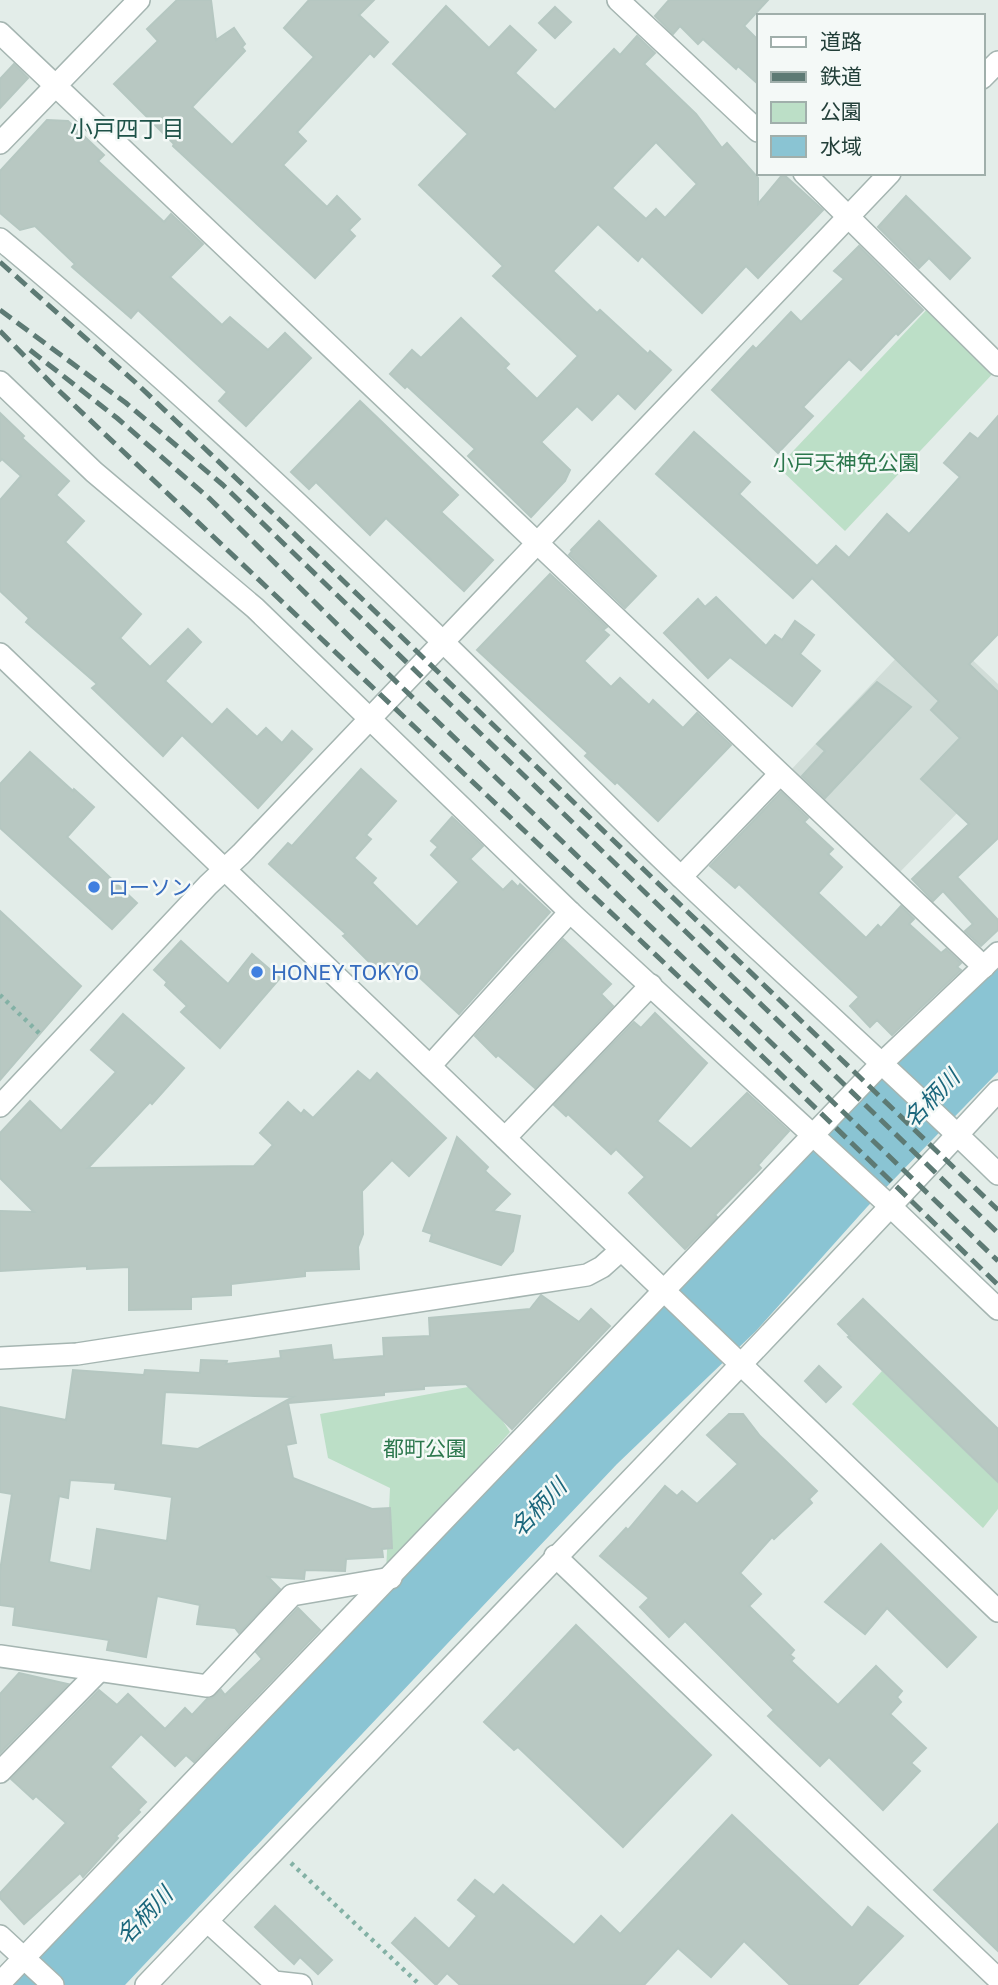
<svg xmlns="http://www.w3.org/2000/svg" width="998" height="1985" font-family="'Public Sans','Noto Sans JP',sans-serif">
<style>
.built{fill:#d1ddd8}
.green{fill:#bcdfc7}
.water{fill:#8ac4d3}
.building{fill:#b8c8c2;stroke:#b5c7c1;stroke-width:2;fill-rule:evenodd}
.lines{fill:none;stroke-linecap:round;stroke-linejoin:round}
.minor-casing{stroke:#a5b5b1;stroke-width:24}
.path{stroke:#83b1a5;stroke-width:4.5;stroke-dasharray:3.5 5;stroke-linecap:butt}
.minor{stroke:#fff;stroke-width:21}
.rail{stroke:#5d7a74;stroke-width:5;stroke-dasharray:14 7;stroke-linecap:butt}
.shop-dot{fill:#3f7fe0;stroke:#f4f9f7;stroke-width:2.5}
.labels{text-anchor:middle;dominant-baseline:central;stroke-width:5;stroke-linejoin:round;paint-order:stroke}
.park-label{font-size:21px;fill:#2c774d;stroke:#f4f9f7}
.shop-label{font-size:21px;fill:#366cbe;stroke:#f4f9f7;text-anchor:start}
.neighbourhood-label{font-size:23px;fill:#1e5248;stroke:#f4f9f7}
.water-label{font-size:23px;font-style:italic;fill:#1b677c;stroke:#f4f9f7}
</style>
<rect width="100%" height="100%" fill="#e3ede9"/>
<!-- built -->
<polygon class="built" points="931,621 998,684 998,771 897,875 790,771"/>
<!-- green -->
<g class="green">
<polygon points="933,303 998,368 845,531 778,467"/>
<polygon points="882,1371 998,1483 998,1509 983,1528 852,1404"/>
<polygon points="479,1385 510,1432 386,1572 390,1488 328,1458 320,1414"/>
</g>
<!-- water -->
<polygon class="water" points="998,958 998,1072 867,1207 756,1331 617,1464 125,1985 9,1985"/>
<!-- building -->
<g class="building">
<polygon points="177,0 211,0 216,40 234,28 245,44 242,47 245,51 192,107 232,145 314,57 284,28 309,0 374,0 359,15 388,42 374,57 370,53 297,132 306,141 283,165 327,207 337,196 360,219 349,230 355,236 315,278 173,146 174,144 114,84 158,41 147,29"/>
<polygon points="669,0 768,0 744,26 758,40 758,84 738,66 736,69 703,39 698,44 680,26 673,34 655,16"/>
<path d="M 446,6 L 489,48 L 510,26 L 536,50 L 515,73 L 555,110 L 614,49 L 620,55 L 637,36 L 655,53 L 644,64 L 696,114 L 722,148 L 727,143 L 758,178 L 758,204 L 783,174 L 823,210 L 758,278 L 746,266 L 702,313 L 642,256 L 638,261 L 598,224 L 553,271 L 597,313 L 600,310 L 648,354 L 650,351 L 671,370 L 635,409 L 618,393 L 592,420 L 577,406 L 541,442 L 570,470 L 565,481 L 531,517 L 468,456 L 475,449 L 407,386 L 405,388 L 390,374 L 412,350 L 421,358 L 461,318 L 509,364 L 505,368 L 537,399 L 578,356 L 493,276 L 503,266 L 419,185 L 468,134 L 393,64 ZM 656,142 L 697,184 L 665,218 L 656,209 L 646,219 L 612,188 Z"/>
<polygon points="555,7 571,22 555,38 539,23"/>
<polygon points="14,64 28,78 0,108 0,79"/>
<polygon points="47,120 68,121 104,155 98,161 164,222 171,214 203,244 170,277 222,325 230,317 268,350 285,333 311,358 246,426 219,401 227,392 138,310 131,318 72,267 75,264 35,226 20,230 0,213 0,171"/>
<polygon points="906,196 970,258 950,279 929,258 919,268 878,227"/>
<polygon points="859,246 923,310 898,335 896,333 861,370 849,359 803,407 813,416 778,453 712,390 753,346 756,349 791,312 801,322 844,279 834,271"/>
<polygon points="360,401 458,495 441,512 493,560 464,591 386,518 370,535 316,482 309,489 291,472"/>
<polygon points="0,413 24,436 22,438 69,481 56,495 84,521 65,542 141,614 120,638 150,667 188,629 201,642 165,681 212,725 227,709 257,737 266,728 282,743 292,731 312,749 258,808 182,735 163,756 92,688 97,684 26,622 29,618 0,591 0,500 21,476 2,459 0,461"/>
<polygon points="998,416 998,634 969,664 998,692 998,838 957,877 998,920 998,930 981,946 965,931 973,924 943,891 933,901 912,879 969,824 921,779 960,738 931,710 939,701 812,578 793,598 656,474 694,432 750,482 739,494 817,566 836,546 849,558 887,514 909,534 960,477 944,463 970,433 978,439"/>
<polygon points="599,521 656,576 625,608 569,555 572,551 571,550"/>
<polygon points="550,574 607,627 603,630 609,635 584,661 611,687 620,678 649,705 653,700 683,728 697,713 731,745 658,821 617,782 615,784 585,756 588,753 477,650"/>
<polygon points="716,597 766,646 775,635 782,640 795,621 814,635 800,654 820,671 792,706 730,657 708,678 664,633 698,599 705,607"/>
<polygon points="877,682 911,707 825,798 802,776 825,751 817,744"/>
<polygon points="30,752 73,791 74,789 94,807 67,837 137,903 112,929 0,828 0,784"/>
<polygon points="361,769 396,801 366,835 371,839 354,858 376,878 372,883 417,927 459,882 431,855 438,847 431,841 452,817 483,846 470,859 503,890 512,881 518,887 520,884 550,912 459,1014 405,964 374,967 343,936 346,934 269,864 288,843 292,846"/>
<polygon points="781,792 808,818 804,822 833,849 828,854 842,867 818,893 866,938 878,925 881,928 901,906 914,919 909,924 941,953 946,949 961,963 957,967 961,970 892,1035 877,1020 870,1027 850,1006 859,997 739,884 735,888 710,866"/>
<polygon points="0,911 81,986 0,1080"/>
<polygon points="563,939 611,984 601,994 613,1006 535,1088 498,1055 496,1057 475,1036"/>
<polygon points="181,941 228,984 252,954 280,978 220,1048 181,1012 187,1006 165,985 167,982 154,970"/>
<polygon points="655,1013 707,1063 657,1121 691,1149 747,1093 789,1131 758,1165 761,1168 715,1215 717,1217 685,1249 629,1193 645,1177 616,1149 611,1154 568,1114 566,1116 554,1105 630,1026 634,1022 641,1028"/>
<polygon points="123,1014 184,1068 152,1104 150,1102 88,1168 254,1166 273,1145 260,1133 288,1102 301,1114 304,1110 313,1118 358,1071 370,1081 377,1073 446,1138 409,1176 392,1160 362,1191 363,1234 358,1247 359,1269 305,1271 305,1276 231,1284 231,1295 191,1297 191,1309 129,1310 129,1267 87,1269 87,1266 0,1271 0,1211 34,1212 0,1178 0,1133 30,1101 61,1131 116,1072 91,1050"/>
<polygon points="457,1137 488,1167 485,1171 510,1194 493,1211 520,1216 513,1251 501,1265 430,1241 432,1234 423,1231"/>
<path d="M 541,1295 L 579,1322 L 591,1309 L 610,1326 L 512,1429 L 466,1384 L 424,1386 L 424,1389 L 384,1392 L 384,1395 L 288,1403 L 296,1443 L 286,1445 L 293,1478 L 372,1509 L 390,1508 L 392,1548 L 382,1549 L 383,1557 L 346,1559 L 345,1571 L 305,1570 L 304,1579 L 268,1577 L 280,1589 L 239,1633 L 235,1628 L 197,1624 L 200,1605 L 157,1596 L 146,1657 L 107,1650 L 109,1640 L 13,1625 L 15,1607 L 0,1605 L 0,1571 L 12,1494 L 0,1492 L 0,1407 L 66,1420 L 73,1370 L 144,1375 L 145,1370 L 200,1373 L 201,1360 L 227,1361 L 226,1364 L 281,1358 L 280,1351 L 331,1345 L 333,1360 L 384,1356 L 383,1338 L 430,1336 L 429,1318 L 530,1309 ZM 165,1392 L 255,1396 L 293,1397 L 198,1449 L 161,1445 ZM 70,1480 L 116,1483 L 115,1489 L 172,1497 L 167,1541 L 97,1529 L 91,1571 L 49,1562 L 59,1496 L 68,1498 Z"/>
<polygon points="863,1299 998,1429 998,1482 848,1337 850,1336 838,1324"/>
<polygon points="819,1366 841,1387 826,1402 805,1381"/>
<polygon points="729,1414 743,1414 760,1436 817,1491 809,1499 812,1503 774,1539 772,1537 740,1573 761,1594 749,1606 794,1650 790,1655 794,1658 791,1661 838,1705 876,1666 902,1691 897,1697 901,1702 890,1714 926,1748 911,1763 920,1771 883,1810 829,1757 820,1766 768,1716 774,1710 685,1621 669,1637 640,1607 649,1598 600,1556 626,1528 628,1530 665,1486 677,1496 682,1491 697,1504 738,1464 707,1435"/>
<polygon points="881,1544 976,1637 947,1667 887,1608 865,1634 825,1602"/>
<polygon points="298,1608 320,1630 194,1762 186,1755 175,1766 141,1734 110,1767 146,1802 138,1810 140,1812 116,1836 118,1838 83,1877 80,1873 24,1924 0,1898 0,1893 66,1823 36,1796 33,1799 11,1779 99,1690 117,1705 128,1694 165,1729 185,1708 192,1715 207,1699 212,1698 221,1690 225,1695 262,1659 256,1652"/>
<polygon points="576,1625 711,1755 623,1847 518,1747 514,1750 484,1722"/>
<polygon points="19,1673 68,1684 0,1753 0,1694"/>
<polygon points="732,1815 852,1928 868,1907 903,1936 857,1985 790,1985 744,1941 711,1977 678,1948 644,1985 460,1985 447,1973 436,1985 392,1943 415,1918 449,1949 477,1916 458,1900 475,1880 494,1895 503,1885 574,1945 601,1916 620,1934"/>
<polygon points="998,1824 998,1951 934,1890"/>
<polygon points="275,1906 332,1960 318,1974 300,1957 294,1964 255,1927"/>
</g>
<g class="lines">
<defs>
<g id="minor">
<polyline points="618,0 758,131"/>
<polyline points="0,33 984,967"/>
<polyline points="982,78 998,62"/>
<polyline points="0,143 139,0"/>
<polyline points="804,173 998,365"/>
<path d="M 0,239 C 153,366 299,503 442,641 C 523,719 600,801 682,878 C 786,977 895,1073 998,1174"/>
<polyline points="0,382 94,472 255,608 570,912 890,1206 998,1309"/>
<polyline points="0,654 998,1611"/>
<polyline points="681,877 779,775"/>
<polyline points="430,1066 570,912"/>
<polyline points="0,1106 208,885 241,854 890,173"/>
<polyline points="505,1138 651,985"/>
<polyline points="0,1358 77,1354 587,1275 602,1267 621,1250"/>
<polyline points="555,1556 998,1979"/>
<polyline points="0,1656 207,1686 292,1595 391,1578"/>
<polyline points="0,1772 99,1671"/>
<polyline points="207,1921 274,1982 301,1985"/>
<polyline points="0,1936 53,1985"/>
<polyline points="0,1983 882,1063 998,953"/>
<path d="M 146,1985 C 430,1687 718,1393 998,1091"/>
</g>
</defs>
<!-- minor casing -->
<use href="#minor" class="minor-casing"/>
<!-- path -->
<g class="path">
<polyline points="0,995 40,1034"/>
<polyline points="291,1863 420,1985"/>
</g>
<!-- minor -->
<use href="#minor" class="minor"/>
<!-- rail -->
<g class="rail">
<polyline points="0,262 135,382 281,521 998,1210"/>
<polyline points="0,310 126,403 223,485 998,1233"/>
<polyline points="0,331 55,387 733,1028 998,1285"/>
<polyline points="30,350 117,418 210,499 355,642 998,1261"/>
</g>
</g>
<!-- markers -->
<g class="shop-dot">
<circle cx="94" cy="887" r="7"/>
<circle cx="257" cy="972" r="7"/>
</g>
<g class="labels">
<!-- park labels -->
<g class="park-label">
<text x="846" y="462">小戸天神免公園</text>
<text x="425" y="1448">都町公園</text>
</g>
<!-- shop labels -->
<g class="shop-label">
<text x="108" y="887">ローソン</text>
<text x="271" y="972">HONEY TOKYO</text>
</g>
<!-- neighbourhood labels -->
<g class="neighbourhood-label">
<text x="127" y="128">小戸四丁目</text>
</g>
<!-- water labels -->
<g class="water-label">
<text transform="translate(931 1098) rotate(-46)">名柄川</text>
<text transform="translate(538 1507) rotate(-46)">名柄川</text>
<text transform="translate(144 1915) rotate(-46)">名柄川</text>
</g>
</g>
<!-- legend -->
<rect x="757" y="14" width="228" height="161" fill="#f4f9f7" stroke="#a0afab" stroke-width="2"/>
<rect x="771" y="37" width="35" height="10" fill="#ffffff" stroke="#a0afab" stroke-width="2"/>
<text x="820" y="49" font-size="21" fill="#223f39">道路</text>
<rect x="771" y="72" width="35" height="10" fill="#5d7a74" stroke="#a0afab" stroke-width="2"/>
<text x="820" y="84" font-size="21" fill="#223f39">鉄道</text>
<rect x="771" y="102" width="35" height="21" fill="#bcdfc7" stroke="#a0afab" stroke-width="2"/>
<text x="820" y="119" font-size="21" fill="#223f39">公園</text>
<rect x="771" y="136" width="35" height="21" fill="#8ac4d3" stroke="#a0afab" stroke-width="2"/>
<text x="820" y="154" font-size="21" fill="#223f39">水域</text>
</svg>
